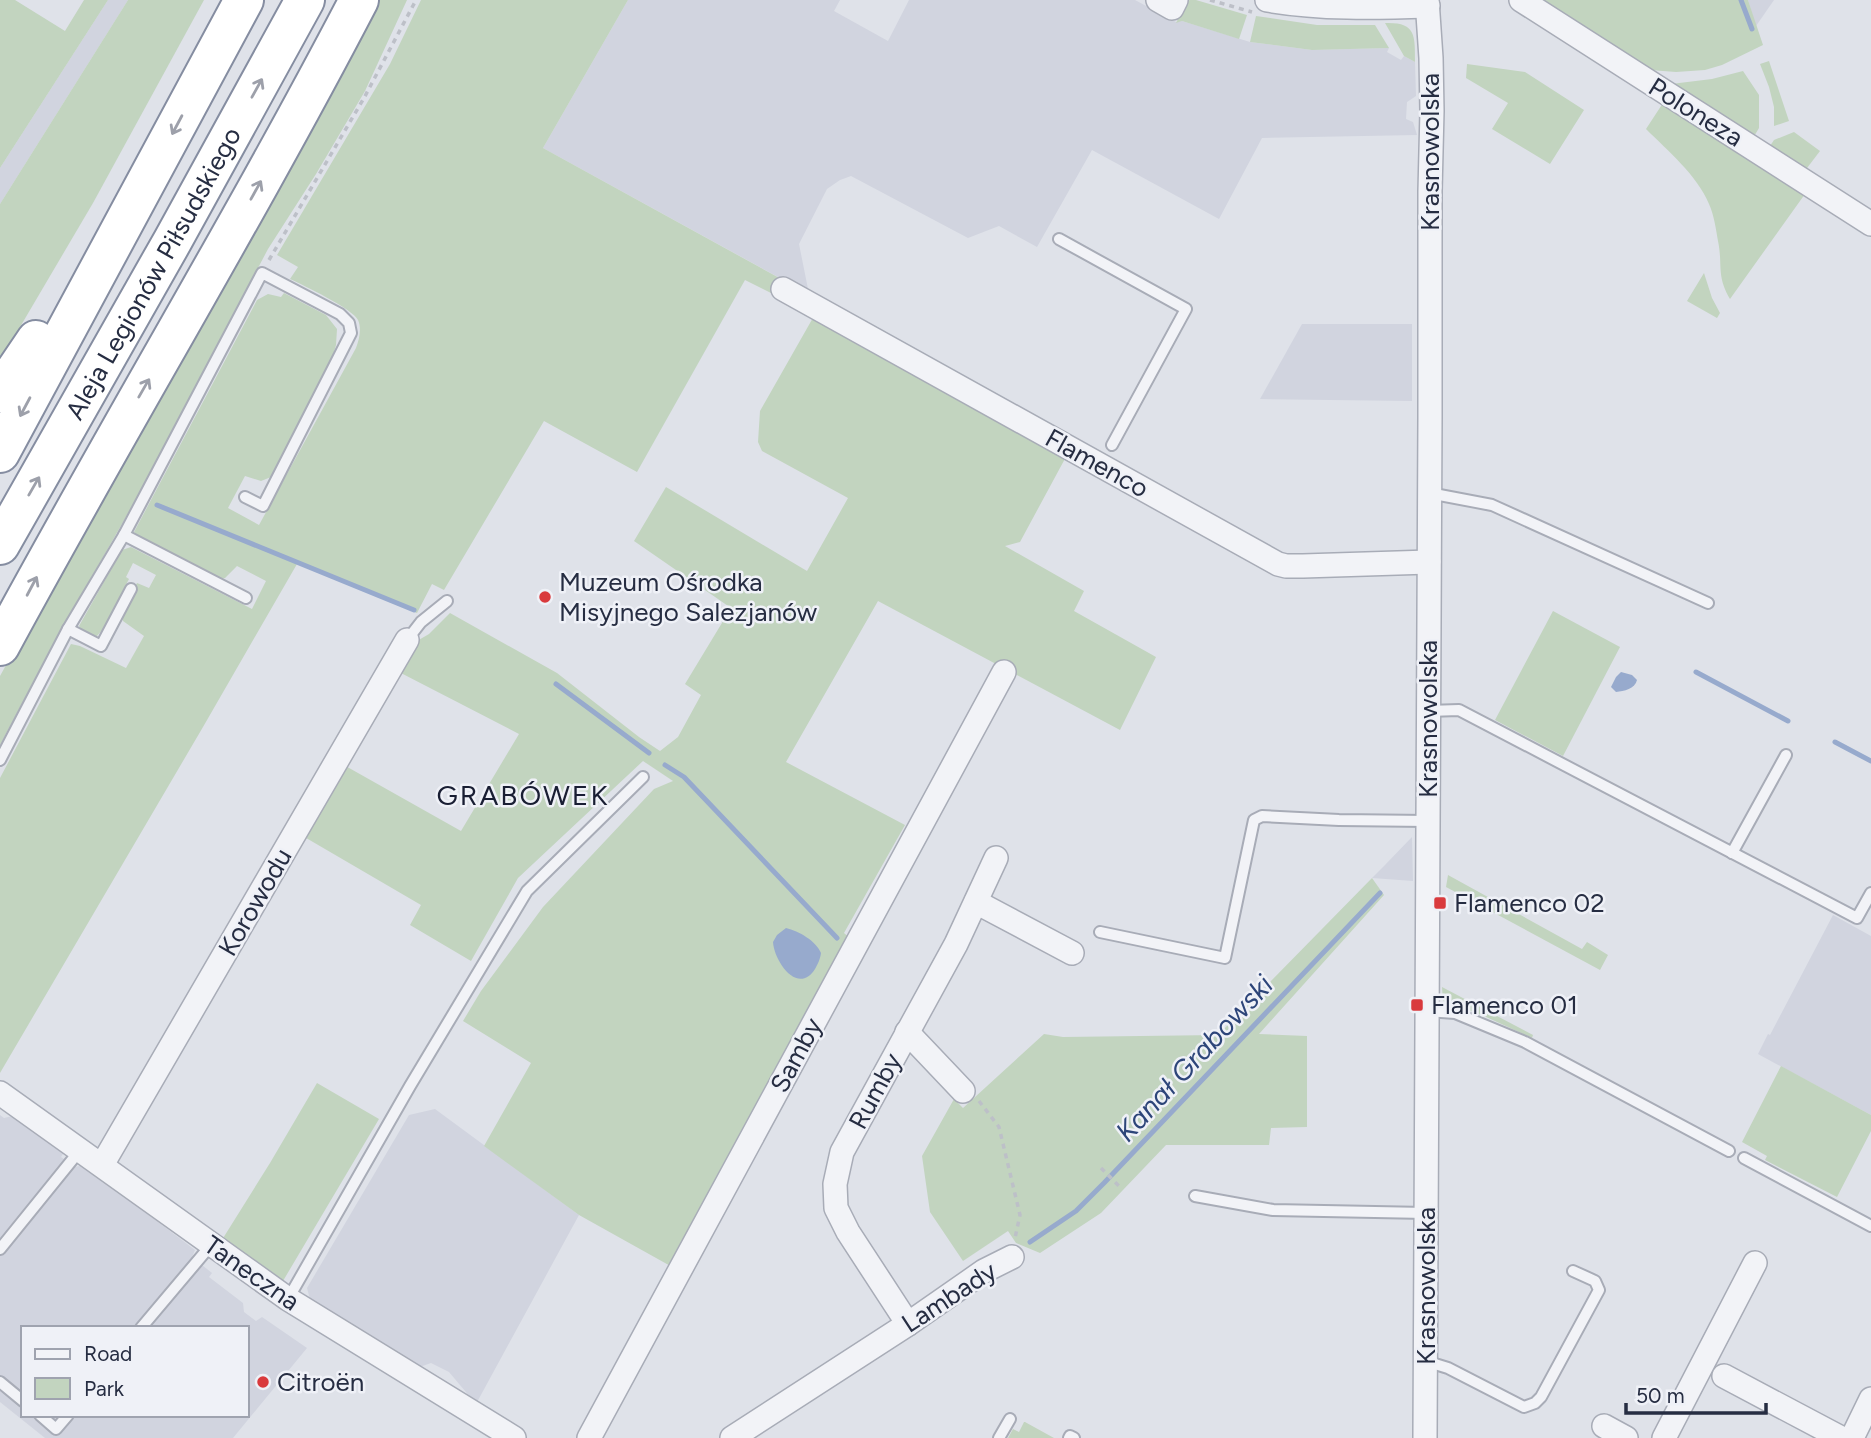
<svg xmlns="http://www.w3.org/2000/svg" width="1871" height="1438" font-family="Figtree,sans-serif">
<style>
.built{fill:#d1d4df;fill-rule:evenodd}
.green{fill:#c2d4bf}
.water{fill:#97aacd}
.lines{fill:none;stroke-linecap:round;stroke-linejoin:round}
.stream{stroke:#97aacd;stroke-width:5}
.service-casing{stroke:#a8acb7;stroke-width:14}
.minor-casing{stroke:#a8acb7;stroke-width:26}
.motorway-casing{stroke:#858da1;stroke-width:42}
.path{stroke:#bdc0c8;stroke-width:3.5;stroke-dasharray:5 5;stroke-linecap:butt}
.service{stroke:#f2f3f7;stroke-width:10}
.minor{stroke:#f2f3f7;stroke-width:23}
.motorway{stroke:#fff;stroke-width:38}
.oneway{stroke:#9da0aa}
.poi-dot{fill:#d93a3d;stroke:#eff1f7;stroke-width:2.5}
.labels{text-anchor:middle;dominant-baseline:central;stroke-width:5;stroke-linejoin:round;paint-order:stroke}
.street-label{font-size:26px;fill:#262d42;stroke:#eff1f7}
.poi-label{font-size:26px;fill:#262d42;stroke:#eff1f7;text-anchor:start}
.neighbourhood-label{font-size:28px;letter-spacing:2px;fill:#191e33;stroke:#eff1f7}
.water-label{font-size:28px;font-style:italic;fill:#2d4579;stroke:#eff1f7}
</style>
<rect width="100%" height="100%" fill="#dfe2e9"/>
<!-- built -->
<g class="built">
<polygon points="108,0 128,0 0,204 0,168"/>
<polygon points="628,0 840,0 834,11 888,41 909,0 1135,0 1176,22 1182,21 1250,42 1312,50 1389,48 1387,52 1401,60 1404,56 1415,62 1416,96 1407,102 1406,119 1413,122 1417,135 1262,138 1219,219 1092,150 1037,247 999,226 968,238 851,176 840,180 827,189 799,244 809,294 543,148"/>
<polygon points="1748,0 1774,0 1756,26"/>
<polygon points="1302,324 1412,324 1412,401 1260,399"/>
<polygon points="1412,837 1413,881 1372,878 1385,865"/>
<polygon points="1833,915 1871,936 1871,1115 1758,1054 1768,1034 1770,1035"/>
<polygon points="435,1109 579,1215 476,1404 449,1372 431,1363 414,1369 312,1307 307,1288 409,1115"/>
<path d="M 0,1115 L 4,1118 L 17,1115 L 65,1151 L 61,1157 L 75,1167 L 83,1165 L 195,1250 L 192,1257 L 212,1273 L 209,1277 L 243,1303 L 244,1312 L 256,1321 L 262,1317 L 307,1348 L 233,1438 L 45,1438 L 0,1402 ZM 23,1328 L 247,1328 L 247,1415 L 23,1415 Z"/>
</g>
<!-- green -->
<g class="green">
<polygon points="0,0 15,0 65,31 84,0 108,0 0,168"/>
<polygon points="128,0 204,0 93,203 0,361 0,204"/>
<polygon points="375,0 407,0 365,91 316,174 268,249 134,503 55,641 0,745 0,676"/>
<path d="M 421,0 L 628,0 L 543,148 L 783,280 L 775,295 L 745,280 L 637,472 L 544,421 L 444,590 L 432,584 L 417,613 L 297,564 L 203,727 L 0,1073 L 0,778 L 71,644 L 80,646 L 126,668 L 144,636 L 123,621 L 122,614 L 137,583 L 149,588 L 156,575 L 133,563 L 126,577 L 129,579 L 103,629 L 97,636 C 89,636 83,633 79,626 L 122,550 L 131,547 L 252,609 L 266,581 L 237,566 L 225,578 L 219,580 L 136,535 L 134,532 L 257,300 L 268,294 L 281,297 L 284,293 L 326,315 L 337,329 L 336,345 L 332,359 L 271,477 L 261,481 L 245,476 L 228,508 L 259,525 L 356,348 C 359,340 362,329 358,320 C 353,309 303,285 290,279 L 298,267 L 277,255 L 390,64 Z"/>
<polygon points="1190,0 1196,0 1247,15 1239,39 1182,21 1176,23 1187,1"/>
<polygon points="1541,0 1748,0 1763,45 1722,65 1705,70 1676,72 1650,70"/>
<polygon points="1256,16 1317,25 1375,25 1389,48 1312,50 1250,42"/>
<path d="M 1385,23 C 1416,22 1415,35 1415,62 L 1404,56 Z"/>
<polygon points="1769,61 1789,121 1774,126 1774,107 1769,87 1760,64"/>
<polygon points="1467,64 1525,72 1584,110 1550,164 1492,129 1508,103 1466,78"/>
<polygon points="1743,71 1759,95 1759,128 1753,138 1671,84 1712,79"/>
<path d="M 1663,103 L 1805,194 L 1730,299 C 1716,275 1723,265 1718,241 C 1716,229 1714,215 1709,204 C 1697,175 1668,151 1646,129 Z"/>
<polygon points="1794,132 1820,151 1804,172 1768,149 1774,140"/>
<polygon points="1704,273 1712,298 1720,313 1717,318 1687,301"/>
<polygon points="814,316 1067,455 1020,542 1005,546 1084,591 1074,611 1156,657 1120,730 878,601 786,762 905,825 844,933 851,939 674,1268 579,1215 484,1146 531,1063 463,1021 481,991 543,907 654,789 673,781 643,761 518,878 471,961 410,925 421,905 301,835 342,764 461,831 519,734 397,671 417,641 429,634 450,613 557,673 639,737 660,751 678,737 701,695 685,684 731,608 634,541 666,487 807,571 848,498 762,451 758,442 760,411"/>
<polygon points="1553,611 1620,647 1563,756 1495,720"/>
<polygon points="1448,875 1582,949 1587,942 1608,955 1600,970 1446,887"/>
<polygon points="1372,878 1384,895 1259,1034 1307,1036 1307,1127 1271,1128 1269,1145 1166,1145 1101,1213 1040,1253 1016,1243 1008,1231 963,1261 930,1212 922,1156 954,1099 963,1108 1044,1034 1063,1037 1218,1035"/>
<polygon points="1442,987 1533,1035 1532,1038 1484,1016 1443,1001"/>
<polygon points="1781,1066 1871,1115 1871,1131 1837,1197 1765,1160 1767,1156 1742,1142"/>
<polygon points="317,1083 379,1119 280,1286 220,1243 270,1163"/>
<polygon points="1024,1422 1025,1422 1054,1438 1008,1438 1013,1429 1019,1432"/>
</g>
<!-- water -->
<g class="water">
<path d="M 1621,672 L 1632,675 L 1637,680 C 1635,689 1624,691 1616,692 L 1611,687 L 1616,677 Z"/>
<path d="M 786,928 C 799,931 816,941 821,953 C 820,960 818,963 815,969 C 798,996 774,961 773,942 L 777,935 Z"/>
</g>
<g class="lines">
<!-- stream -->
<g class="stream">
<polyline points="1741,0 1752,29"/>
<polyline points="157,505 414,610"/>
<polyline points="1696,672 1788,721"/>
<polyline points="556,684 649,753"/>
<polyline points="1835,742 1871,761"/>
<polyline points="665,765 684,777 837,938"/>
<polyline points="1030,1242 1076,1211 1104,1183 1380,893"/>
</g>
<defs>
<g id="service">
<polyline points="1059,239 1186,309 1112,445"/>
<polyline points="1429,493 1492,505 1708,603"/>
<polyline points="124,535 246,598"/>
<polyline points="68,629 101,646 131,589"/>
<polyline points="407,640 421,622 447,601"/>
<polyline points="1428,711 1459,710 1857,918 1871,893"/>
<polyline points="0,760 68,629 124,535 262,273 340,314 349,323 351,333 263,506 245,497"/>
<polyline points="1732,853 1786,755"/>
<polyline points="1100,932 1225,958 1254,820 1262,816 1339,820 1428,821"/>
<polyline points="1427,1011 1455,1013 1525,1042 1729,1151"/>
<polyline points="1744,1158 1871,1226"/>
<polyline points="1195,1196 1273,1210 1426,1213"/>
<polyline points="0,1249 81,1149"/>
<polyline points="288,1299 410,1086 527,891 643,777"/>
<polyline points="141,1328 211,1245"/>
<polyline points="1425,1364 1435,1364 1448,1368 1524,1407 1535,1403 1541,1397 1599,1290 1595,1281 1573,1271"/>
<polyline points="0,1382 23,1401"/>
<polyline points="40,1415 56,1429 68,1415"/>
<polyline points="999,1438 1010,1419"/>
<polyline points="1069,1438 1070,1436 1074,1438"/>
</g>
<g id="minor">
<polyline points="1158,0 1172,8 1176,0"/>
<path d="M 1267,0 C 1320,9 1374,8 1428,6"/>
<polyline points="1521,0 1871,224"/>
<polyline points="783,289 1278,564 1286,566 1303,566 1429,562"/>
<polyline points="976,902 1072,953"/>
<polyline points="907,1032 963,1091"/>
<polyline points="0,1093 288,1299 514,1438"/>
<polyline points="102,1165 407,640"/>
<polyline points="908,1324 848,1232 836,1208 835,1184 842,1152 956,944 996,858"/>
<polyline points="1724,1376 1841,1438"/>
<polyline points="1604,1426 1626,1438"/>
<polyline points="589,1438 1004,672"/>
<polyline points="732,1438 908,1324 984,1271 1012,1257"/>
<polyline points="1425,1438 1430,417 1430,191 1432,111 1431,58 1427,0"/>
<polyline points="1664,1438 1755,1263"/>
<polyline points="1852,1438 1871,1399"/>
</g>
<g id="motorway">
<polyline points="0,393 36,340"/>
<polyline points="0,453 244,0"/>
<path id="s1" d="M 0,545 L 173,240 L 305,0"/>
<path d="M 0,646 C 117,429 245,219 359,0"/>
</g>
</defs>
<!-- service casing -->
<use href="#service" class="service-casing"/>
<!-- minor casing -->
<use href="#minor" class="minor-casing"/>
<!-- motorway casing -->
<use href="#motorway" class="motorway-casing"/>
<!-- path -->
<g class="path">
<polyline points="1210,0 1252,12"/>
<polyline points="269,260 364,98 416,0"/>
<polyline points="979,1101 999,1127 1020,1215 1015,1238"/>
<polyline points="1101,1168 1119,1186"/>
</g>
<!-- service -->
<use href="#service" class="service"/>
<!-- minor -->
<use href="#minor" class="minor"/>
<!-- motorway -->
<use href="#motorway" class="motorway"/>
</g>
<!-- one-way arrows -->
<defs><path id="oneway-shaft" d="M-6 0H5M1.5-3L5.5 0L1.5 3" fill="none" stroke-width="1.6" stroke-linecap="round" stroke-linejoin="round" transform="scale(1.75)"/></defs>
<g class="oneway">
<use href="#oneway-shaft" transform="translate(257 88) rotate(-61)"/>
<use href="#oneway-shaft" transform="translate(177 125) rotate(118)"/>
<use href="#oneway-shaft" transform="translate(256 190) rotate(-61)"/>
<use href="#oneway-shaft" transform="translate(144 388) rotate(-60)"/>
<use href="#oneway-shaft" transform="translate(25 407) rotate(118)"/>
<use href="#oneway-shaft" transform="translate(34 486) rotate(-60)"/>
<use href="#oneway-shaft" transform="translate(32 586) rotate(-62)"/>
</g>
<!-- markers -->
<g class="poi-dot">
<circle cx="545" cy="597" r="7"/>
<rect x="1433" y="896" width="14" height="14" rx="3.5"/>
<rect x="1410" y="998" width="14" height="14" rx="3.5"/>
<circle cx="263" cy="1382" r="7"/>
</g>
<g class="labels">
<!-- street labels -->
<g class="street-label">
<text transform="translate(1696 112) rotate(32)">Poloneza</text>
<text transform="translate(1430 152) rotate(-90)">Krasnowolska</text>
<text stroke="none"><textPath href="#s1" startOffset="312">Aleja Legionów Piłsudskiego</textPath></text>
<text transform="translate(1097 463) rotate(29)">Flamenco</text>
<text transform="translate(1428 719) rotate(-90)">Krasnowolska</text>
<text transform="translate(255 902) rotate(-60)">Korowodu</text>
<text transform="translate(796 1055) rotate(-62)">Samby</text>
<text transform="translate(875 1091) rotate(-62)">Rumby</text>
<text transform="translate(252 1273) rotate(35)">Taneczna</text>
<text transform="translate(1426 1286) rotate(-90)">Krasnowolska</text>
<text transform="translate(949 1297) rotate(-33)">Lambady</text>
</g>
<!-- poi labels -->
<g class="poi-label">
<text x="559" y="582">Muzeum Ośrodka<tspan x="559" dy="30">Misyjnego Salezjanów</tspan></text>
<text x="1454" y="903">Flamenco 02</text>
<text x="1431" y="1005">Flamenco 01</text>
<text x="277" y="1382">Citroën</text>
</g>
<!-- neighbourhood labels -->
<g class="neighbourhood-label">
<text x="523" y="795">GRABÓWEK</text>
</g>
<!-- water labels -->
<g class="water-label">
<text transform="translate(1194 1058) rotate(-47)">Kanał Grabowski</text>
</g>
</g>
<!-- legend -->
<rect x="21" y="1326" width="228" height="91" fill="#eff1f7" stroke="#9fa3af" stroke-width="2"/>
<rect x="35" y="1349" width="35" height="10" fill="#f2f3f7" stroke="#9fa3af" stroke-width="2"/>
<text x="84" y="1361" font-size="21" fill="#262d42">Road</text>
<rect x="35" y="1378" width="35" height="21" fill="#c2d4bf" stroke="#9fa3af" stroke-width="2"/>
<text x="84" y="1396" font-size="21" fill="#262d42">Park</text>
<!-- scale -->
<path d="M1626 1403v10h140v-10" fill="none" stroke="#262d42" stroke-width="3.5"/>
<text x="1636" y="1403" font-size="21" fill="#262d42" stroke="#eff1f7" stroke-width="5" paint-order="stroke">50 m</text>
</svg>
